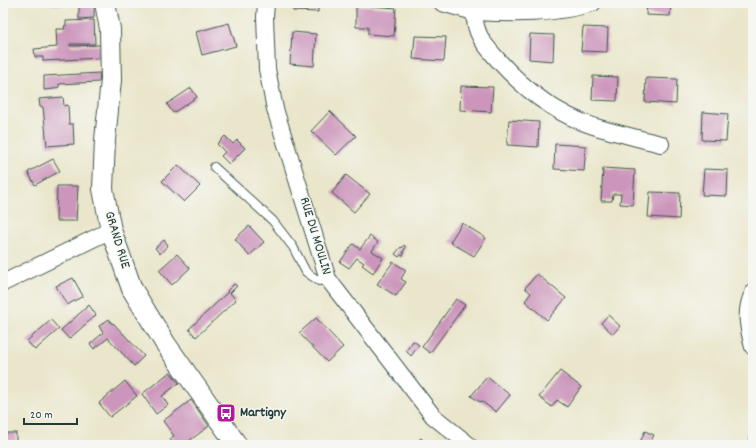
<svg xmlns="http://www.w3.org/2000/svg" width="756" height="448" font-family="Dekko,sans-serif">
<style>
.building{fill:#cc95bc}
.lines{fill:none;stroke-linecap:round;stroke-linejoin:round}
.service-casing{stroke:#3d564b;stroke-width:10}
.minor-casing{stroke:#3d564b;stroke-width:18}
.tertiary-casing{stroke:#3d564b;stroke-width:22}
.service{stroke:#fff;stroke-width:8}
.minor{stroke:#fff;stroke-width:16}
.tertiary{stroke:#fff;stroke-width:20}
.labels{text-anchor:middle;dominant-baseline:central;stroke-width:3;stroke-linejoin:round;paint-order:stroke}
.street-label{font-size:14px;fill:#1f3d34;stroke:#f6f6f2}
.poi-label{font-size:14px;font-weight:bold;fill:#1f3d34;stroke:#f6f6f2;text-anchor:start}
</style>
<rect width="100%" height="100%" fill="#f6f6f2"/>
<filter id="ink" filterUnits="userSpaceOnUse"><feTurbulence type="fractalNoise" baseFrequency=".025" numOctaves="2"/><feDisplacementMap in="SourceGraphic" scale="8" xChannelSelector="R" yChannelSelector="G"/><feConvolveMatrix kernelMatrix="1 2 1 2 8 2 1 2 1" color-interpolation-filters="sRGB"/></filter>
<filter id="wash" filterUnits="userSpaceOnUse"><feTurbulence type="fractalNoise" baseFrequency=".012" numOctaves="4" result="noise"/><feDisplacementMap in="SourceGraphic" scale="16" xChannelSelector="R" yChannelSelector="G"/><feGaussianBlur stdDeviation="0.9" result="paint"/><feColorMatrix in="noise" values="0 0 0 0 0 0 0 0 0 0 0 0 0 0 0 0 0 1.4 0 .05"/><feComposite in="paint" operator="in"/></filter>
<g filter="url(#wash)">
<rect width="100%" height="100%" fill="#eae6cb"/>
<g id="blocks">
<!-- building -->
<g class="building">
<polygon points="51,3 94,3 94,18 79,19 79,5 51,5"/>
<polygon points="294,3 318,3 318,12 293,11"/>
<polygon points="647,3 671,3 670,16 646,15"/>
<polygon points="356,5 396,8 394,36 368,34 368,27 356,27"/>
<polygon points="94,20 95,44 70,44 70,46 101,45 101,58 43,61 43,57 35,57 34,49 57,47 56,29 65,29 64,26 66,26 66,21"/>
<polygon points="229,23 236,46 202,55 196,32"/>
<polygon points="583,27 608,28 607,52 581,51"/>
<polygon points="292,32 316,34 314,66 290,64"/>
<polygon points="530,34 554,35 553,61 529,59"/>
<polygon points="415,36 446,37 444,61 413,59"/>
<polygon points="100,73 99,82 59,84 59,87 54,89 44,90 44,76"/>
<polygon points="593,76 618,77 617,101 592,100"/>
<polygon points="646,78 677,79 676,104 645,102"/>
<polygon points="461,86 493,87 491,112 460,110"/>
<polygon points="191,88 197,97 173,113 167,104"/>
<polygon points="63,97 64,106 68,105 69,124 73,124 74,144 47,146 43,107 40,107 39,99"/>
<polygon points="330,111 356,136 336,155 311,131"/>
<polygon points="703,112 728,114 726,141 702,140"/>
<polygon points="509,120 539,122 538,147 507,145"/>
<polygon points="225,136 233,144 237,140 245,148 229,164 221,156 225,152 217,144"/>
<polygon points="555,144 586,146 584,171 554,169"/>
<polygon points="53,159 60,171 35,185 28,172"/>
<polygon points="178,165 200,186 184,202 162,181"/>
<polygon points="603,168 635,170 633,205 620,204 621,194 613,194 612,201 601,201"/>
<polygon points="704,169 728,170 727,196 702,195"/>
<polygon points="346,175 370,194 354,212 332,193"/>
<polygon points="57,186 78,186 76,221 56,221"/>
<polygon points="650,192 680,193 679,219 648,217"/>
<polygon points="462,223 486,238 474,256 450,242"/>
<polygon points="249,226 264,242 249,256 235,239"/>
<polygon points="370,236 378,242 372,251 383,258 373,273 362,265 364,263 357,258 349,268 340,262 353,244 360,249"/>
<polygon points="164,240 168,245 160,254 155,248"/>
<polygon points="404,245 406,247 403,252 404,254 403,256 401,255 399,257 395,254 401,247 402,248"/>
<polygon points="177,254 190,268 172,285 159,270"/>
<polygon points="393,262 406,270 401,279 406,282 396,296 377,284"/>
<polygon points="537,274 566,298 547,320 525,301 531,293 525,288"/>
<polygon points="73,278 83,296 67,305 56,286"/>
<polygon points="234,284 237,286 230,293 236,300 196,337 189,329 228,292 227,291"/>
<polygon points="456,299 465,305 430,353 422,347"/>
<polygon points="89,305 96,315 69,339 61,330"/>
<polygon points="608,315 620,326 613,334 601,323"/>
<polygon points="316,318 343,347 327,362 299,333"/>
<polygon points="109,319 112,324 113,323 144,356 134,366 108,338 94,349 90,344 103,333 99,326"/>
<polygon points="51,320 59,329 35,350 27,341"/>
<polygon points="413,341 419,345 411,356 406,351"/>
<polygon points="560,371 581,387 567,407 557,400 552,407 539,397"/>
<polygon points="170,372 179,383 162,396 168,405 156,414 142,394"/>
<polygon points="487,377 510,395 496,412 481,401 480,402 471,396"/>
<polygon points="125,381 137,396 110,417 99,403"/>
<polygon points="191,400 209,426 189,441 192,445 174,445 170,439 174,436 163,421"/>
<polygon points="751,427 753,427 753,445 749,445"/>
<polygon points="645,431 654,435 649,445 639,445"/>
<rect x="3" y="433" width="13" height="12"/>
<polygon points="421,438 427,445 413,445"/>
</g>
</g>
</g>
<g filter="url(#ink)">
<use href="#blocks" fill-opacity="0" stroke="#3d564b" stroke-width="1"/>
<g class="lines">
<defs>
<polyline id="service" points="214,167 273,221 293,247 306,272 319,281 328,279"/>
<g id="minor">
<polyline points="266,3 265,17 267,69 275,109 328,279 433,416 469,445"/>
<path d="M 442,3 L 474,12 C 475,35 484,44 498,60 C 523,88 556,114 593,126 C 615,133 638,138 661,144"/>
<path d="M 474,12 C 515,14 553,15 593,3"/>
<polyline points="3,283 111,230"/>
<path d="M 753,293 C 744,311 748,328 753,347"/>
</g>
<polyline id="tertiary" points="105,3 110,29 111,80 105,140 103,189 111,230 132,289 165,343 237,445"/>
</defs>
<!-- service casing -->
<use href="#service" class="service-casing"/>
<!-- minor casing -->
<use href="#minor" class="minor-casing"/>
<!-- tertiary casing -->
<use href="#tertiary" class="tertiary-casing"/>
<!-- service -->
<use href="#service" class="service"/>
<!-- minor -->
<use href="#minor" class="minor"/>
<!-- tertiary -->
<use href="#tertiary" class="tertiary"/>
</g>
</g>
<!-- icons -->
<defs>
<symbol id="bus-square" viewBox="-11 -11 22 22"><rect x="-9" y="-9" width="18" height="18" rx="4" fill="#b5179e" stroke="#f6f6f2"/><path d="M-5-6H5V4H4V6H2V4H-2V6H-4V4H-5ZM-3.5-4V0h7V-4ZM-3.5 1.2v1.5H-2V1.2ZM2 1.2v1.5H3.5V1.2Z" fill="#fff"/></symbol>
</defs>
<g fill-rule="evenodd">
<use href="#bus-square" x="215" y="402" width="22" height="22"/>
</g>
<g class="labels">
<!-- street labels -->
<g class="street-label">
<text transform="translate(315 236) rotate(73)">RUE DU MOULIN</text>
<text transform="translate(117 240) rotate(73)">GRAND RUE</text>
</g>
<!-- poi labels -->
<g class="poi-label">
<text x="240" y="413">Martigny</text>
</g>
</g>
<!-- margin -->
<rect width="756" height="448" fill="none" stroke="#f6f6f2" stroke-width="16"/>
<!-- scale -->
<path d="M24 418v6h53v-6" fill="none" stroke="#1f3d34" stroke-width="2"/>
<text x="30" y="418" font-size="12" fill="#1f3d34" stroke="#f6f6f2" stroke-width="3" paint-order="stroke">20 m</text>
</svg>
